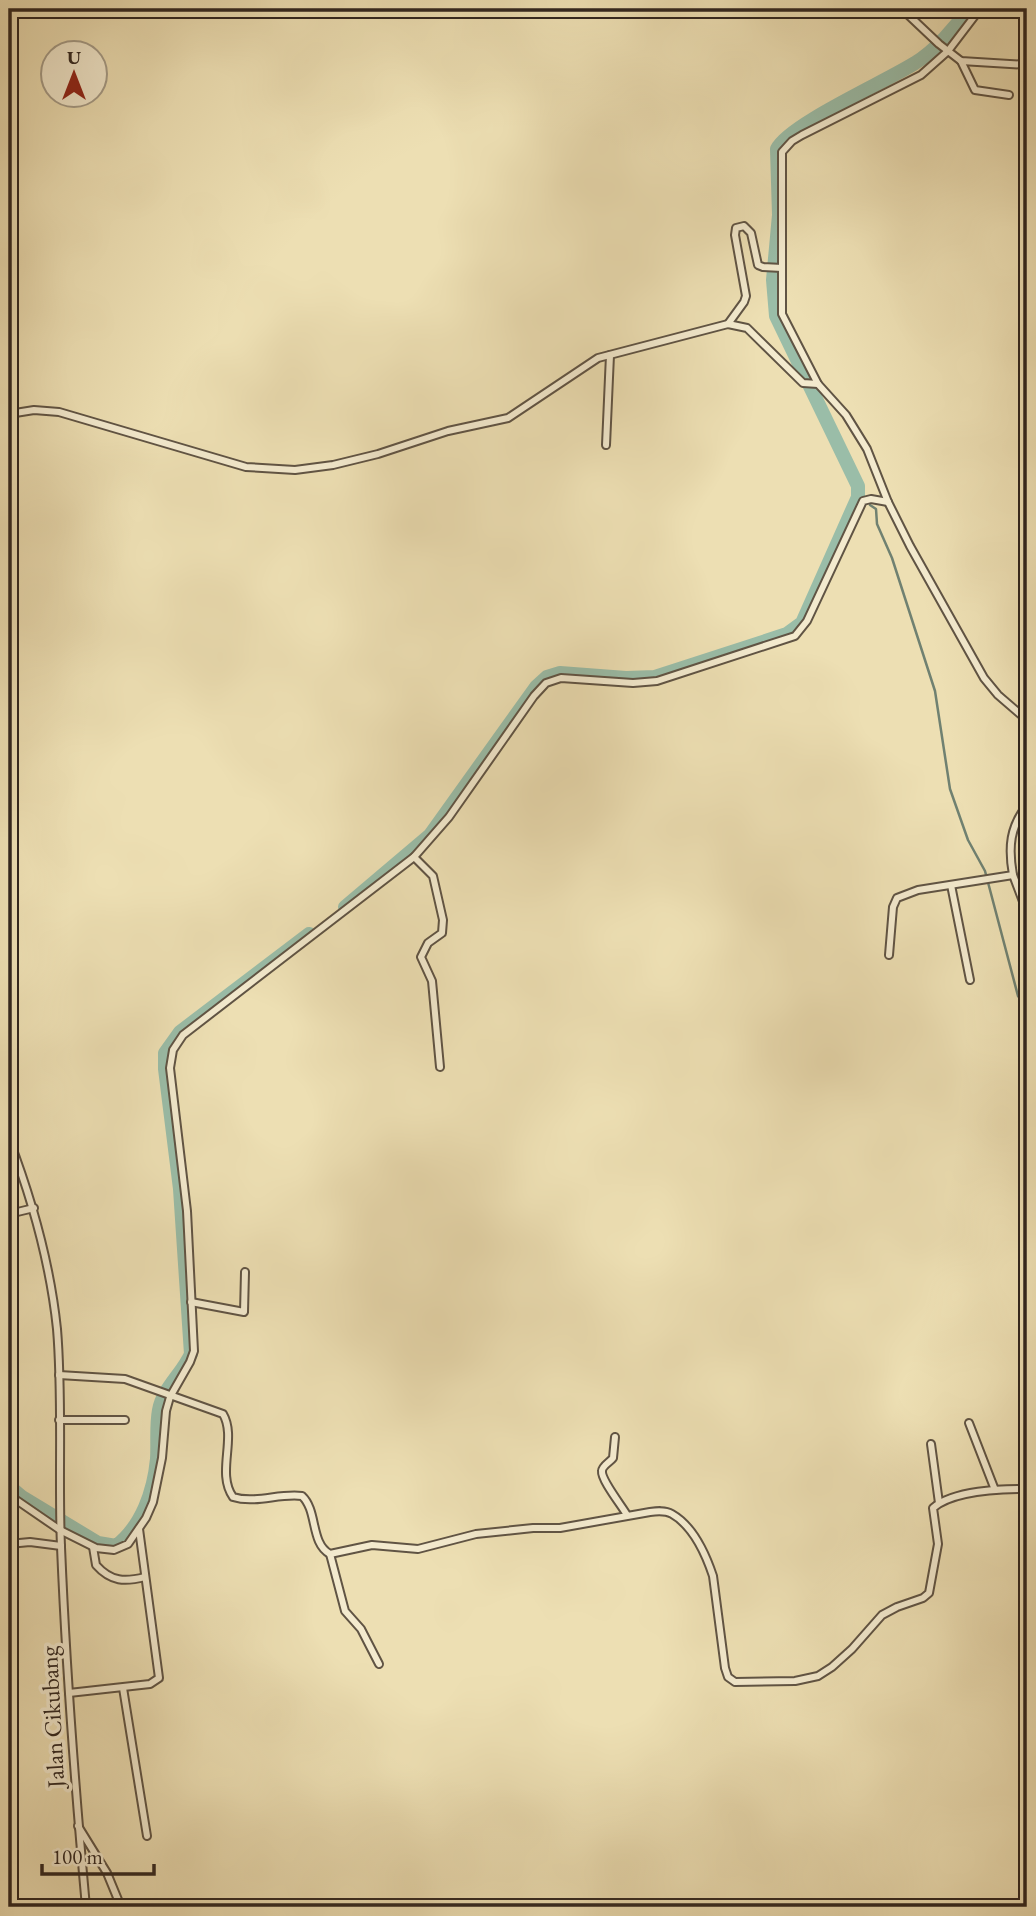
<svg xmlns="http://www.w3.org/2000/svg" width="1036" height="1916" font-family="'EB Garamond',serif">
<style>
.lines{fill:none;stroke-linecap:round;stroke-linejoin:round}
.stream{stroke:#708171;stroke-width:2.5}
.river{stroke:#9abda8;stroke-width:14}
.minor-casing{stroke:#605444;stroke-width:10}
.minor{stroke:#f3eace;stroke-width:6}
.labels{text-anchor:middle;dominant-baseline:central;stroke-width:7;stroke-linejoin:round;paint-order:stroke}
.street-label{font-size:24px;fill:#31261f;stroke:#f3eace}
</style>
<rect width="100%" height="100%" fill="#eddfb3"/>
<filter id="stains"><feTurbulence type="fractalNoise" baseFrequency=".00286" numOctaves="4"/><feColorMatrix values="0 0 0 0 .2 0 0 0 0 .09 0 0 0 0 .02 0 0 0 .5 -.17"/></filter>
<radialGradient id="worn" r=".72"><stop offset=".6" stop-color="#630" stop-opacity="0"/><stop offset="1" stop-color="#630" stop-opacity=".3"/></radialGradient>
<g class="lines">
<!-- stream -->
<polyline class="stream" points="870,505 876,509 877,524 892,558 935,691 950,789 968,840 985,871 1018,996 1021,1000 1027,1000"/>
<!-- river -->
<g class="river">
<path d="M 345,907 L 430,835 L 536,687 L 547,677 L 560,673 L 626,678 L 655,677 L 787,634 L 802,623 L 858,497 L 858,486 L 776,316 L 773,280 L 779,215 L 777,149 C 788,125 887,81 915,63 C 935,51 955,28 968,9"/>
<path d="M 9,1486 L 22,1497 L 98,1543 L 116,1546 C 142,1526 154,1491 157,1459 C 158,1443 156,1426 159,1410 C 163,1388 182,1374 191,1354 L 180,1189 L 165,1069 L 165,1053 L 180,1032 L 309,934"/>
</g>
<defs>
<g id="minor">
<polyline points="902,9 939,44 961,61 1027,65"/>
<polyline points="961,61 975,90 1009,95"/>
<polyline points="728,324 744,302 746,296 735,235 736,228 744,226 751,233 758,265 763,267 782,268"/>
<polyline points="818,384 782,314 782,152 792,141 802,135 921,75 948,51 980,9"/>
<polyline points="9,414 34,410 59,412 246,467 295,470 333,465 378,454 448,431 508,418 598,358 728,324 747,328 803,383 818,384 846,415 867,449 888,502 910,546 984,678 998,695 1027,720"/>
<polyline points="606,445 610,355"/>
<polyline points="414,857 433,876 443,920 442,933 428,943 421,957 432,981 440,1067"/>
<polyline points="1013,875 1027,912"/>
<polyline points="951,885 970,980"/>
<path d="M 889,955 L 893,907 L 897,898 L 918,890 L 1013,875 C 1008,847 1010,827 1027,805"/>
<path d="M 9,1139 C 33,1202 50,1262 57,1329 C 63,1401 58,1474 61,1547 C 66,1667 75,1787 86,1907"/>
<polyline points="9,1214 34,1208"/>
<polyline points="191,1302 244,1312 245,1272"/>
<path d="M 59,1375 L 125,1379 L 223,1414 C 237,1438 216,1473 233,1497 C 255,1504 279,1493 302,1496 C 318,1511 310,1543 330,1554 L 372,1545 L 418,1549 L 476,1534 L 533,1528 L 560,1528 L 650,1512 C 657,1511 665,1510 672,1514 C 693,1526 706,1555 713,1576 L 725,1668 L 728,1677 L 735,1682 L 795,1681 L 818,1676 L 832,1667 L 852,1649 L 882,1615 L 897,1607 L 923,1598 L 929,1593 L 938,1544 L 933,1508 C 954,1490 1001,1489 1027,1489"/>
<polyline points="59,1420 125,1420"/>
<polyline points="969,1423 995,1490"/>
<path d="M 615,1437 L 613,1458 C 610,1462 602,1466 602,1471 C 601,1480 622,1506 627,1515"/>
<polyline points="931,1444 939,1503"/>
<polyline points="9,1495 60,1530 96,1548 114,1550 128,1544 146,1518 153,1502 162,1458 166,1411 170,1397 190,1362 194,1351 187,1211 170,1068 173,1050 183,1035 414,857 449,817 534,696 546,683 561,678 633,683 657,681 795,636 807,621 863,501 871,499 888,502"/>
<polyline points="9,1544 30,1542 61,1546"/>
<path d="M 93,1547 L 96,1565 C 111,1582 125,1582 145,1577"/>
<polyline points="330,1554 345,1611 361,1629 379,1664"/>
<polyline points="123,1688 147,1836"/>
<polyline points="69,1693 150,1684 159,1678 139,1529"/>
<polyline points="78,1826 107,1873 121,1907"/>
</g>
</defs>
<!-- minor casing -->
<use href="#minor" class="minor-casing"/>
<!-- minor -->
<use href="#minor" class="minor"/>
</g>
<g class="labels">
<!-- street labels -->
<g class="street-label">
<text transform="translate(52 1717) rotate(-93)">Jalan Cikubang</text>
</g>
</g>
<!-- margin -->
<rect width="1036" height="1916" fill="none" stroke="#eddfb3" stroke-width="35"/>
<rect x="10" y="10" width="1015" height="1895" fill="none" stroke="#31261f" stroke-width="3.5"/>
<rect x="18" y="18" width="1001" height="1881" fill="none" stroke="#31261f" stroke-width="2"/>
<!-- north arrow -->
<g transform="translate(74 74)"><circle r="33" fill="#f3eace" stroke="#a59c88" stroke-width="2"/>
<path d="M0-5L12 26L0 18L-12 26Z" fill="#8f2418"/>
<text y="-10" font-size="19" font-weight="bold" text-anchor="middle" fill="#31261f">U</text>
</g>
<!-- scale -->
<path d="M42 1864v10h112v-10" fill="none" stroke="#31261f" stroke-width="3.5"/>
<text x="52" y="1864" font-size="21" fill="#31261f" stroke="#f3eace" stroke-width="5" paint-order="stroke">100 m</text>
<rect width="100%" height="100%" filter="url(#stains)"/>
<rect width="100%" height="100%" fill="url(#worn)"/>
</svg>
